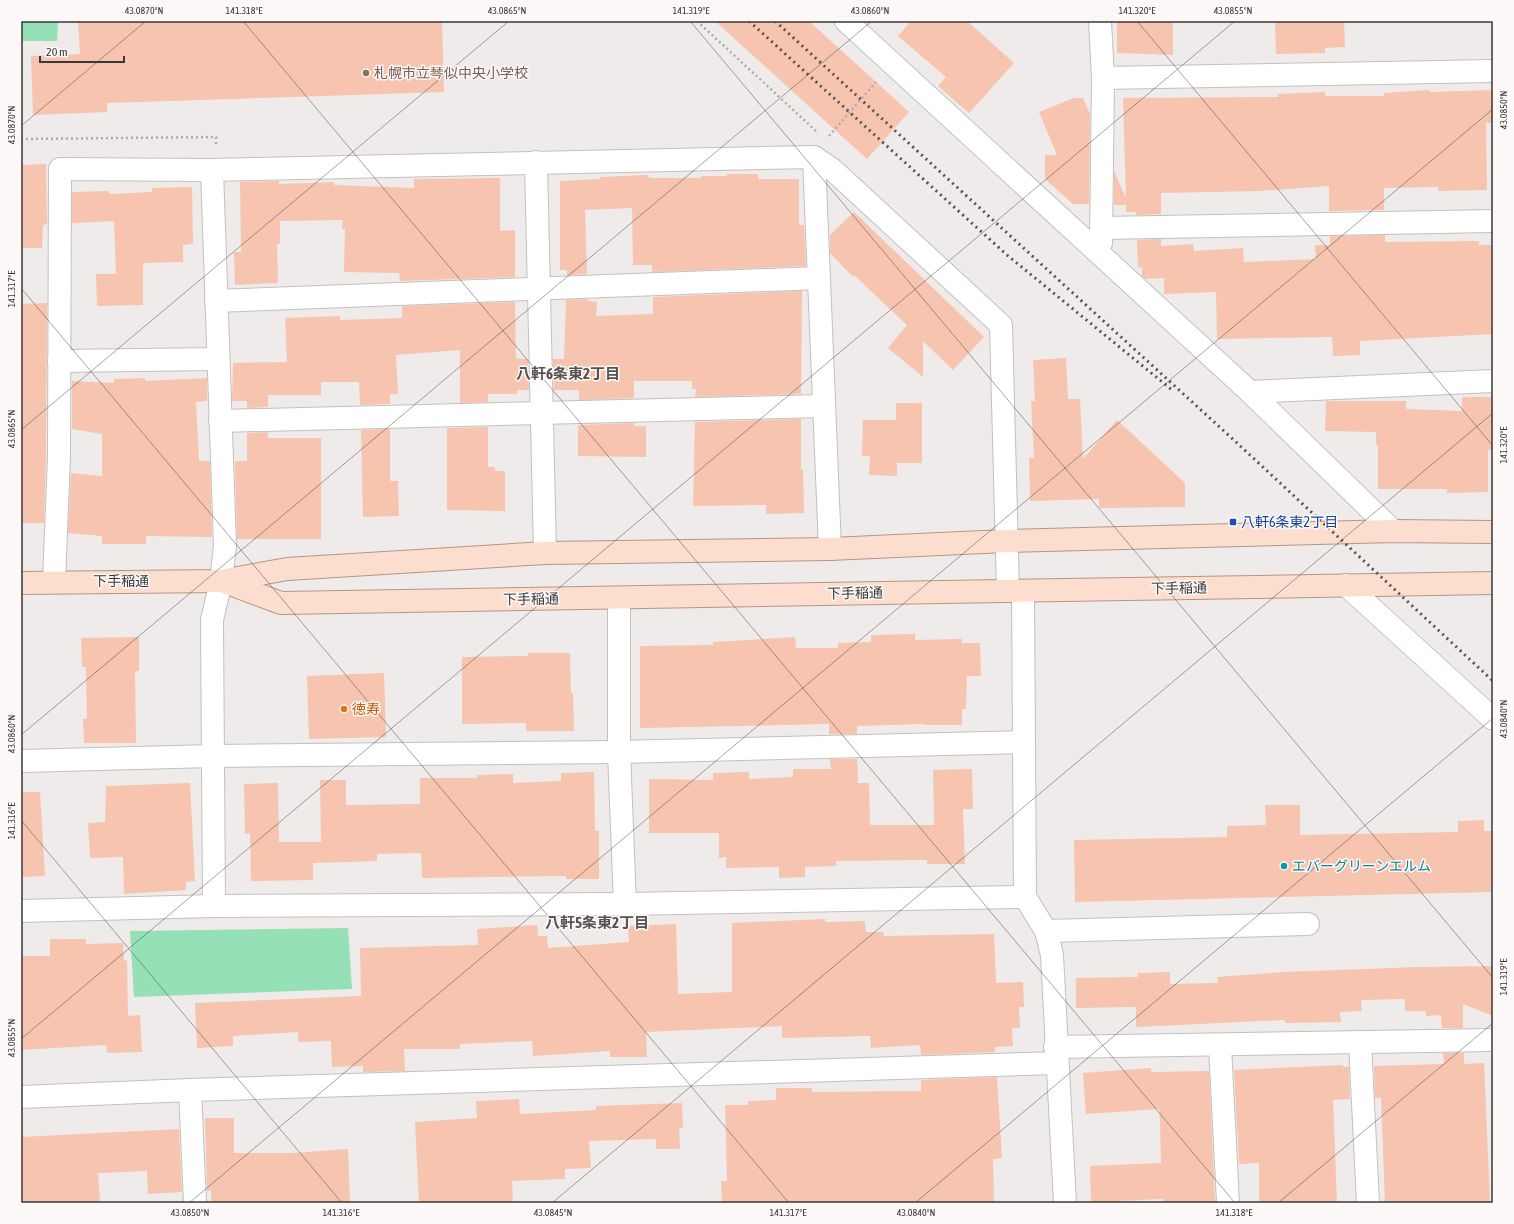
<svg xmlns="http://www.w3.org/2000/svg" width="1514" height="1224" font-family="'Asap Condensed','Noto Sans JP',sans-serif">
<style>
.green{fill:#96e0b7}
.building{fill:#f6c4af}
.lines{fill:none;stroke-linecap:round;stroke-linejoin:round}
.minor-casing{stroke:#c3c0be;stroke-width:24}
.major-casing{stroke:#b69584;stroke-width:24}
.path{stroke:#afabab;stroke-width:2.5;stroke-dasharray:2 3;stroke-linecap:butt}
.minor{stroke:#fff;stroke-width:22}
.major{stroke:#fcdece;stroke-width:22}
.rail{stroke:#565353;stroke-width:3;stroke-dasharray:2 4;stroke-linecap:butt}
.ticks{fill:none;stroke:#393737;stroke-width:1;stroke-opacity:0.45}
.education-dot{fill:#8d6e63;stroke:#fcf8f7;stroke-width:1.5}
.transit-dot{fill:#1a4fb4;stroke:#fcf8f7;stroke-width:1.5}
.food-dot{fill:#e8710a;stroke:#fcf8f7;stroke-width:1.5}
.culture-dot{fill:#0f9aa8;stroke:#fcf8f7;stroke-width:1.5}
.labels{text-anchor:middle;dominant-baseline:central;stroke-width:3;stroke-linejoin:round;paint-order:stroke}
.education-label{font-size:14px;fill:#785e54;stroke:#fcf8f7;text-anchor:start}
.transit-label{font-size:14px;fill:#164399;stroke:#fcf8f7;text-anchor:start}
.street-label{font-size:14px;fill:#393737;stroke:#fcf8f7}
.food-label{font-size:14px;fill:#c56008;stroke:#fcf8f7;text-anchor:start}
.culture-label{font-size:14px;fill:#0d838f;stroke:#fcf8f7;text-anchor:start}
.neighbourhood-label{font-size:15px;font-weight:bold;fill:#555251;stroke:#fcf8f7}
.neatline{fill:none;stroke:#393737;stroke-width:1.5}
.ticks-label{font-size:10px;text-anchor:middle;fill:#393737}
</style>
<rect width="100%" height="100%" fill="#efebea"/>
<!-- green -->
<g class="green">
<polygon points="21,21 58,21 57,41 21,41"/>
<polygon points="348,928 352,989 134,997 130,931"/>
</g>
<!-- building -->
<g class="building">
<polygon points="78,21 442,21 444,92 107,103 107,112 33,115 31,56 80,54"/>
<polygon points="715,21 809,21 909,112 867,159"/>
<polygon points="911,21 967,21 1014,63 969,113 938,86 946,77 898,36"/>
<polygon points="1117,21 1173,21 1173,55 1117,53"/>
<polygon points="1275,21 1344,21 1345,47 1325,48 1325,53 1276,54"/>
<polygon points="1429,90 1430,92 1493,90 1493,123 1486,123 1487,190 1438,191 1438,187 1384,188 1384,210 1329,211 1329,186 1259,191 1161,193 1161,214 1136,215 1136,212 1126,212 1126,205 1114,205 1114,171 1126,198 1123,98 1278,97 1278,94 1325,92 1325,96 1384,96 1384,93"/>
<polygon points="1074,98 1083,98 1090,114 1089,204 1073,204 1045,179 1045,155 1057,155 1039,112"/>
<polygon points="46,164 47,224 43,225 42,248 21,248 21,165"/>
<polygon points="727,174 758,174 758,179 799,179 799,225 804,225 806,266 652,272 652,265 633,265 632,208 585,210 587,274 567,275 567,270 560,270 560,181 600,179 600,177 648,175 649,178 701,178 701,176 727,176"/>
<polygon points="500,178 500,231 515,230 515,277 400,281 399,273 344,272 345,229 342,229 343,220 280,221 280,244 277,244 278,283 235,285 234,252 241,252 240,182 279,181 279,184 334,182 334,185 414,188 414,179"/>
<polygon points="192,187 193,244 183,245 183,262 143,263 143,305 97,306 96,274 116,274 114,221 72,223 72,192 109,191 109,194 152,192 152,188"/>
<polygon points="854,212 984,337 953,370 923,341 923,377 888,348 907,325 854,275 853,277 830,253 830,235"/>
<polygon points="1385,235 1385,242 1479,241 1479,245 1493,245 1493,334 1360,341 1360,355 1333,356 1332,337 1217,339 1216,292 1164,294 1164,278 1145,279 1142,276 1142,267 1138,268 1137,240 1161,239 1161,246 1193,244 1194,251 1243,248 1244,262 1316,259 1315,245 1330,245 1330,236"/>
<polygon points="802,291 801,394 695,397 696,389 692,389 692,381 634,381 634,398 579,400 579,390 554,390 553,359 564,359 566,300 587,299 588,301 597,302 596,316 653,314 653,297"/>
<polygon points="515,302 516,357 517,359 528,359 529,390 517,390 517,394 488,394 488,402 460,403 460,350 396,355 398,394 390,394 390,404 360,405 359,382 321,382 321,395 268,395 268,407 247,408 247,401 232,401 233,363 287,362 285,318 340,316 340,320 402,318 402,306"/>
<polygon points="47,303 46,456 44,523 21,523 21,304"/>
<polygon points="1066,358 1068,399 1080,399 1083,459 1117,420 1185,483 1185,507 1099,508 1099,499 1030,501 1029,458 1034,458 1031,401 1035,401 1033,360"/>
<polygon points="145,378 145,381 207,378 207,401 196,402 199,461 210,461 212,537 146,536 146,544 102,544 102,536 68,533 71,473 102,476 102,434 72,429 72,381 114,383 114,379"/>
<polygon points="1462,397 1493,397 1493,450 1488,450 1488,492 1447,493 1447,489 1378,489 1378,445 1376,445 1376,432 1325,431 1326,401 1406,401 1406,409 1462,411"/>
<polygon points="896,403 922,403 922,463 897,463 897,476 869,475 870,456 862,456 863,420 896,420"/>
<polygon points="801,419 801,470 803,470 804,513 766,514 766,505 693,506 695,422"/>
<polygon points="634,423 634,426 646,426 646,457 578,456 578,425"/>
<polygon points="488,427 488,467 495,467 495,471 505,471 505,511 447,510 447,428"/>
<polygon points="390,429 390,481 398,481 399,516 363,517 361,430"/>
<polygon points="268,432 268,438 321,438 321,539 237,539 235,461 247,461 247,433"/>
<polygon points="915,634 915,640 962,639 962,643 980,643 981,676 967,676 966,709 962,709 962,725 924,725 924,724 857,726 857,734 829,734 829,724 640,728 640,646 713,645 713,642 795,637 796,648 838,648 838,643 871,642 871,635"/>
<polygon points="139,637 139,671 135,671 136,743 84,743 83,719 87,719 86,667 82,667 81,638"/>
<polygon points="528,653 570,653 571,693 573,693 574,731 526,731 526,723 462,724 462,657 528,656"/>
<polygon points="384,673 386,737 309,739 307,676"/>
<polygon points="830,759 857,759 858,783 869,783 870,825 934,825 933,770 972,769 973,809 963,809 965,864 927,864 927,860 836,861 836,866 805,867 805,877 779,878 779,867 726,868 726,857 719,858 719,833 649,833 649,779 713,780 713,773 749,772 749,779 793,777 793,769 831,769"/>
<polygon points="594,772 595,831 599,831 599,879 566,879 566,876 422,878 421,853 377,854 377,861 313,863 313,880 251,881 250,833 245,834 244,784 278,783 279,842 321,842 320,780 346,780 346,805 420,804 420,778 477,778 477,775 513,774 513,783 561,781 561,773"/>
<polygon points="190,783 195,881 186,882 186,890 124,894 123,857 90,858 88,823 105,822 106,786"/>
<polygon points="21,792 40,792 45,876 21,877"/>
<polygon points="1265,805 1300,805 1300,835 1458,832 1458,821 1484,820 1484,831 1493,831 1493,892 1075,902 1074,840 1227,837 1227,826 1266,825"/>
<polygon points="825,919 825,922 865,921 866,932 883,932 884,936 994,934 996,983 1023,982 1024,1007 1019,1007 1020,1028 1012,1028 1013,1046 995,1047 995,1052 921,1055 920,1045 871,1048 870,1036 782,1038 782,1026 646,1032 647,1057 610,1057 610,1051 533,1056 532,1041 460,1044 460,1049 404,1049 405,1071 363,1072 363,1066 332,1067 331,1041 298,1042 298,1032 233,1036 233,1046 197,1048 195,1003 361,996 360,948 478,945 477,929 537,925 538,936 547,936 548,948 629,942 628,926 676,924 678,994 732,992 732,923"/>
<polygon points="50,939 86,939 86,944 123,943 124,961 127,960 128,1016 140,1015 142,1052 107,1053 106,1045 21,1050 21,956 50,956"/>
<polygon points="1493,966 1493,1016 1463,1004 1463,1028 1442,1028 1441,1015 1426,1016 1426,1011 1405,1011 1405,999 1361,1000 1362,1011 1340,1012 1341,1022 1285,1023 1285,1020 1136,1027 1136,1007 1076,1008 1076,978 1138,977 1138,973 1170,972 1170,984 1218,983 1217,977 1284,972 1418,967"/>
<polygon points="1443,1053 1464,1053 1464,1064 1484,1063 1490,1203 1385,1203 1381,1098 1375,1098 1374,1066 1444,1064"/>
<polygon points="1343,1065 1343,1067 1349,1067 1350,1099 1333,1100 1337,1203 1259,1203 1259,1163 1239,1164 1234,1070"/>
<polygon points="1151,1068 1151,1071 1154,1072 1209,1071 1215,1203 1163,1203 1163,1199 1091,1202 1090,1166 1161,1163 1160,1120 1159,1109 1086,1114 1083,1073"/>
<polygon points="997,1077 1002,1158 993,1159 994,1203 722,1203 721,1181 727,1181 725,1105 748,1105 748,1101 776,1100 776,1088 812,1088 812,1092 921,1091 921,1080"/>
<polygon points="519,1099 520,1114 596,1110 596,1106 682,1103 683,1128 679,1128 680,1149 656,1149 656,1139 589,1141 591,1168 565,1169 565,1179 512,1181 513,1203 419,1203 415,1122 477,1118 476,1101"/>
<polygon points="205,1118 234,1118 234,1153 293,1153 348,1149 350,1203 211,1203 211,1190 207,1191"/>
<polygon points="179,1129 182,1192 148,1194 147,1171 98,1173 100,1203 21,1203 21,1137"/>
</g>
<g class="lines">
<defs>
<g id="minor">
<polyline points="846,21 1250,392 1393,531"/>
<polyline points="1100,21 1103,78 1101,243"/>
<polyline points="1103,78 1493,71"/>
<polyline points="814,157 830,549"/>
<polyline points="536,162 545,553"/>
<polyline points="212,170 225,546 221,581 212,620 214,906"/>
<polyline points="1101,228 1493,221"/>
<polyline points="216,301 819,278"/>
<polyline points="59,361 218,359"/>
<polyline points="1250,392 1493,381"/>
<polyline points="220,421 824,406"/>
<polyline points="54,582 59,456 60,169 208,170 814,157 833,170 1001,325 1008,591"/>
<polyline points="1346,585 1493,719"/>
<polyline points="1023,591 1025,897 1046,931 1052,955 1065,1203"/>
<polyline points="619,598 619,752 625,904"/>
<polyline points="21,761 214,756 619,752 1024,742"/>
<polyline points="21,911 214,906 625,904 1025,897"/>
<polyline points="1046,931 1308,924"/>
<polyline points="1360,1043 1368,1203"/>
<polyline points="1220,1046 1228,1203"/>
<polyline points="1055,1047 1493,1040"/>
<polyline points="190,1090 195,1203"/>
<polyline points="21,1097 190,1090 1057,1063"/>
</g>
<g id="major">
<polyline points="222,581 281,603 1493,583"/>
<polyline points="21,583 221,581 287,569 545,553 830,549 1006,541 1393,531 1493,532"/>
</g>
</defs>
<!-- minor casing -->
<use href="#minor" class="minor-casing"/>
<!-- major casing -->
<use href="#major" class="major-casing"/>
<!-- path -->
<g class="path">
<polyline points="697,21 816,131"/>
<polyline points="829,136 876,82"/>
<polyline points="21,139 216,137 216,144"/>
</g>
<!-- minor -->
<use href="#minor" class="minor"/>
<!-- major -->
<use href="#major" class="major"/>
<!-- rail -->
<g class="rail">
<polyline points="749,21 1007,255 1172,390"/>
<polyline points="775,21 1236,442 1493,681"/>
</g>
</g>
<!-- ticks -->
<path class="ticks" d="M 243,21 L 1235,1203M 690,21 L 1493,978M 1137,21 L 1493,446M 21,126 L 146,21M 21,288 L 789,1203M 21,430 L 509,21M 21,735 L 872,21M 21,820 L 342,1203M 21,1039 L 1235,21M 189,1203 L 1493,109M 552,1203 L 1493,413M 915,1203 L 1493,718M 1278,1203 L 1493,1023"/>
<!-- markers -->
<circle class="education-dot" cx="366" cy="73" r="4"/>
<rect class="transit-dot" x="1229" y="518" width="8" height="8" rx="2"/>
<circle class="food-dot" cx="344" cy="709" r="4"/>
<circle class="culture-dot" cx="1284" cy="866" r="4"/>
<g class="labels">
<!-- education labels -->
<g class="education-label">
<text x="374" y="73">札幌市立琴似中央小学校</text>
</g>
<!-- transit labels -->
<g class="transit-label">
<text x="1241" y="522">八軒6条東2丁目</text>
</g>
<!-- street labels -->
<g class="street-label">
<text x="121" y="581">下手稲通</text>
<text transform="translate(1179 588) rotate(-1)">下手稲通</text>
<text transform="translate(855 593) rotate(-1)">下手稲通</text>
<text transform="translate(531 599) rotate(-1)">下手稲通</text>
</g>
<!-- food labels -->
<g class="food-label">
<text x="352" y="709">徳寿</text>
</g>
<!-- culture labels -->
<g class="culture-label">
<text x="1292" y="866">エバーグリーンエルム</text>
</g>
<!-- neighbourhood labels -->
<g class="neighbourhood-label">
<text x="568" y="373">八軒6条東2丁目</text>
<text x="597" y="922">八軒5条東2丁目</text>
</g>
</g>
<!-- border -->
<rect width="1514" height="1224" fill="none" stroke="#fcf8f7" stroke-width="44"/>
<!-- scale -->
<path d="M40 56v6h84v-6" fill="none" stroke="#393737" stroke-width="2"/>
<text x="46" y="56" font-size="12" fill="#393737" stroke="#fcf8f7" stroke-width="3" paint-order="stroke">20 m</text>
<rect x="22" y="22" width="1470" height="1180" class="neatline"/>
<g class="ticks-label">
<text x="144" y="14">43.0870°N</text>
<text x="244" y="14">141.318°E</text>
<text x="507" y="14">43.0865°N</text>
<text x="691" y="14">141.319°E</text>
<text x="870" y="14">43.0860°N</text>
<text x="1137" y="14">141.320°E</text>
<text x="1233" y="14">43.0855°N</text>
<text transform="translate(1503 110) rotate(-90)" y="4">43.0850°N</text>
<text transform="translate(11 125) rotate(-90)" y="4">43.0870°N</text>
<text transform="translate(11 289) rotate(-90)" y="4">141.317°E</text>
<text transform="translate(11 429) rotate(-90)" y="4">43.0865°N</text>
<text transform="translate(1503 445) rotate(-90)" y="4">141.320°E</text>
<text transform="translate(1503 719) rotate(-90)" y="4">43.0840°N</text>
<text transform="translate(11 734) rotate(-90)" y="4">43.0860°N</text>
<text transform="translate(11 821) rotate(-90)" y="4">141.316°E</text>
<text transform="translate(1503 977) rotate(-90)" y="4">141.319°E</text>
<text transform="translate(11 1038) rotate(-90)" y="4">43.0855°N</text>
<text x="190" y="1216">43.0850°N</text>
<text x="341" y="1216">141.316°E</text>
<text x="553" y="1216">43.0845°N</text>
<text x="788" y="1216">141.317°E</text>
<text x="916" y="1216">43.0840°N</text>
<text x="1234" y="1216">141.318°E</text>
</g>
</svg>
